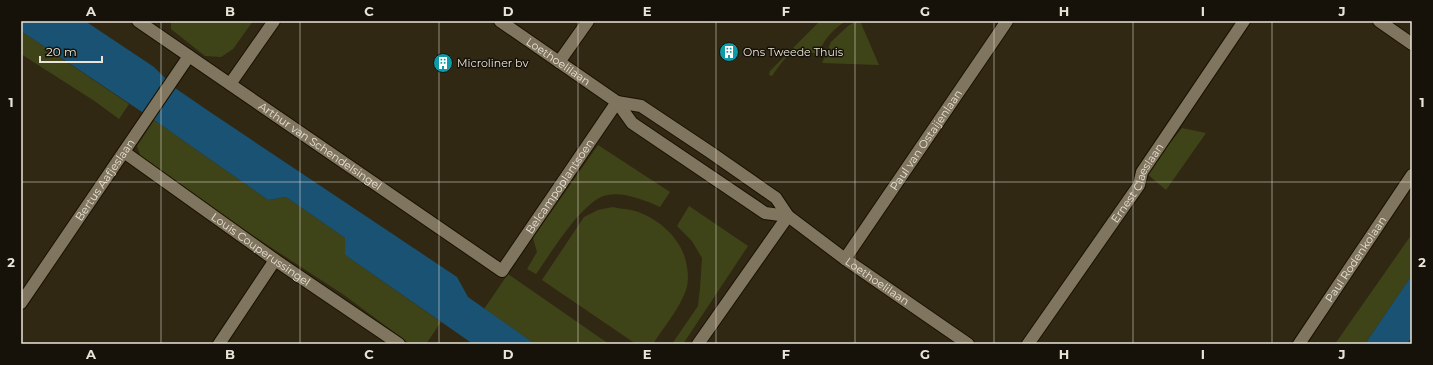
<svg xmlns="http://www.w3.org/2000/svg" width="1433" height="365" font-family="Montserrat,sans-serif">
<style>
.green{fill:#3f4418}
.water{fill:#195272}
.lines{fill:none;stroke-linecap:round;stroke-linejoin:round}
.minor-casing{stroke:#191101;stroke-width:14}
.minor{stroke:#80755e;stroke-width:12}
.grid{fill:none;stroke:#eae4d8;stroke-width:1;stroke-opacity:0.55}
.labels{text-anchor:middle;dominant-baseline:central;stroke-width:3;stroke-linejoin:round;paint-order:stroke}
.poi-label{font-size:11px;fill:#eae4d8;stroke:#161209;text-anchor:start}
.street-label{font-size:11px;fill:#eae4d8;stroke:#161209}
.neatline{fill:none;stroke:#eae4d8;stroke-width:1.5}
.grid-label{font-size:13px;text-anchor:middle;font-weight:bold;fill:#eae4d8}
</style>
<rect width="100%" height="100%" fill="#312814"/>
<!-- green -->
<g class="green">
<polygon points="171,21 253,21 233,49 221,57 205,56 171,29"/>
<path d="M 820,21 L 846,21 C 834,28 823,40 819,53 C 788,53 790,50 772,76 L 769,75 L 770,71 Z"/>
<polygon points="856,21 860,21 879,65 822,63 831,42 848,26"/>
<polygon points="21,31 129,104 119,119 96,102 21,54"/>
<polygon points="154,120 268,200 286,197 345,238 345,255 441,322 426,344 410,344 344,295 143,164 137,146"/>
<polygon points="1182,128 1206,133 1166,190 1146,173"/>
<path d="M 598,145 L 670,192 L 660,207 C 645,200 618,189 601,197 C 578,208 551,253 536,274 L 527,269 L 537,252 L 533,238 Z"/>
<polygon points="689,206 748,246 683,344 672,344 698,306 700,288 702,258 692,241 677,226"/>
<path d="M 613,207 C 620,209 628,209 635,211 C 658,218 681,238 686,262 C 688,271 689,281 686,290 C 680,308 663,328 653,344 L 636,344 L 542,280 L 584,217 L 598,210 Z"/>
<polygon points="1412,234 1412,275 1365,344 1335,344"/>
<polygon points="508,274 609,344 535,344 484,309"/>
</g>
<!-- water -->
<g class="water">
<polygon points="21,21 85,21 154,67 175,88 210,112 457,277 468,297 535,344 473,344 345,255 345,238 286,197 268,200 154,120 21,31"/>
<polygon points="1412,275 1412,337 1407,344 1365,344"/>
</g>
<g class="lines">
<defs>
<g id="minor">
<path id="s1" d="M 138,21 L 502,271 L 617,102"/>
<path id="s2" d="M 500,21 L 617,102 L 632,123 L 765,213 L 788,216"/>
<polyline points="1379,21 1412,44"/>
<polyline points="559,62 588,21"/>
<polyline points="230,84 274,21"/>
<path id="s3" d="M 617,102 L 641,106 L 710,152 L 776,198 L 788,216 L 845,259 L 968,344"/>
<path id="s4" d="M 124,152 L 275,260 L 399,344"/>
<path id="s5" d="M 845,259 L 1007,21"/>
<path id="s6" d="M 21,303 L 189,56"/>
<polyline points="219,344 275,260"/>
<polyline points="698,344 788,216"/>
<path id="s7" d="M 1028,344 L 1139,185 L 1142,172 L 1244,21"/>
<path id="s8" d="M 1299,344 L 1412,175"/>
</g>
</defs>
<!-- minor casing -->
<use href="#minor" class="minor-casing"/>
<!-- minor -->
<use href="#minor" class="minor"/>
</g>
<!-- grid -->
<path class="grid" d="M 161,21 L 161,344M 300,21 L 300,344M 439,21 L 439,344M 578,21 L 578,344M 716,21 L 716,344M 855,21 L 855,344M 994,21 L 994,344M 1133,21 L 1133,344M 1272,21 L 1272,344M 21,182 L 1412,182"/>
<!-- icons -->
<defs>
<symbol id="building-disc" viewBox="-11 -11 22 22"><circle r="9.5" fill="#0f9aa8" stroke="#161209"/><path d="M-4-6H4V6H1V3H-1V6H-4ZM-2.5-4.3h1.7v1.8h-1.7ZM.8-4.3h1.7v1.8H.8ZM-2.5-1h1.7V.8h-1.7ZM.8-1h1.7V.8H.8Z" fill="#fff"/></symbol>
</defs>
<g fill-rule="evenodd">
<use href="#building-disc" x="718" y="41" width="22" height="22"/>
<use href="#building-disc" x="432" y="52" width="22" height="22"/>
</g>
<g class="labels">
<!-- poi labels -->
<g class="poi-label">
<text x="743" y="52">Ons Tweede Thuis</text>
<text x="457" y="63">Microliner bv</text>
</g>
<!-- street labels -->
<g class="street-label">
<text stroke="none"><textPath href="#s2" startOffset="71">Loethoelilaan</textPath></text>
<text stroke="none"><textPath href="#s5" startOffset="144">Paul van Ostaijenlaan</textPath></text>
<text stroke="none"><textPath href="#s1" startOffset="221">Arthur van Schendelsingel</textPath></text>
<text stroke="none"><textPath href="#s6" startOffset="149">Bertus Aafjeslaan</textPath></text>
<text stroke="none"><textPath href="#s7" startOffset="195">Ernest Claeslaan</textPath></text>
<text stroke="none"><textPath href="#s1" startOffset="544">Belcampoplantsoen</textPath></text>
<text stroke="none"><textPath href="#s4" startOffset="168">Louis Couperussingel</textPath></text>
<text stroke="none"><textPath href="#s8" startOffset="102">Paul Rodenkolaan</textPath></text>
<text stroke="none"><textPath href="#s3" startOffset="320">Loethoelilaan</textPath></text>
</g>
</g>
<!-- border -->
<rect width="1433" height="365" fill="none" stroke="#161209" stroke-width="44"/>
<!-- scale -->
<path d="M40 56v6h62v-6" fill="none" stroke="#eae4d8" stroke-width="2"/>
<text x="46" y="56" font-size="12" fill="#eae4d8" stroke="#161209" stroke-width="3" paint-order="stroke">20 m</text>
<rect x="22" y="22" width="1389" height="321" class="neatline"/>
<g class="grid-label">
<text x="91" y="16">A</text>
<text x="230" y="16">B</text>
<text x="369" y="16">C</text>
<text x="508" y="16">D</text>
<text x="647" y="16">E</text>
<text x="786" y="16">F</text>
<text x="925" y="16">G</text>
<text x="1064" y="16">H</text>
<text x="1203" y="16">I</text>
<text x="1342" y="16">J</text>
<text x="11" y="107">1</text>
<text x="1422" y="107">1</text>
<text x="11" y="267">2</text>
<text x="1422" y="267">2</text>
<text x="91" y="359">A</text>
<text x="230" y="359">B</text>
<text x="369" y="359">C</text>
<text x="508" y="359">D</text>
<text x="647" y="359">E</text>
<text x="786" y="359">F</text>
<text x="925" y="359">G</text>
<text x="1064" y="359">H</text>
<text x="1203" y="359">I</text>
<text x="1342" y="359">J</text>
</g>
</svg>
